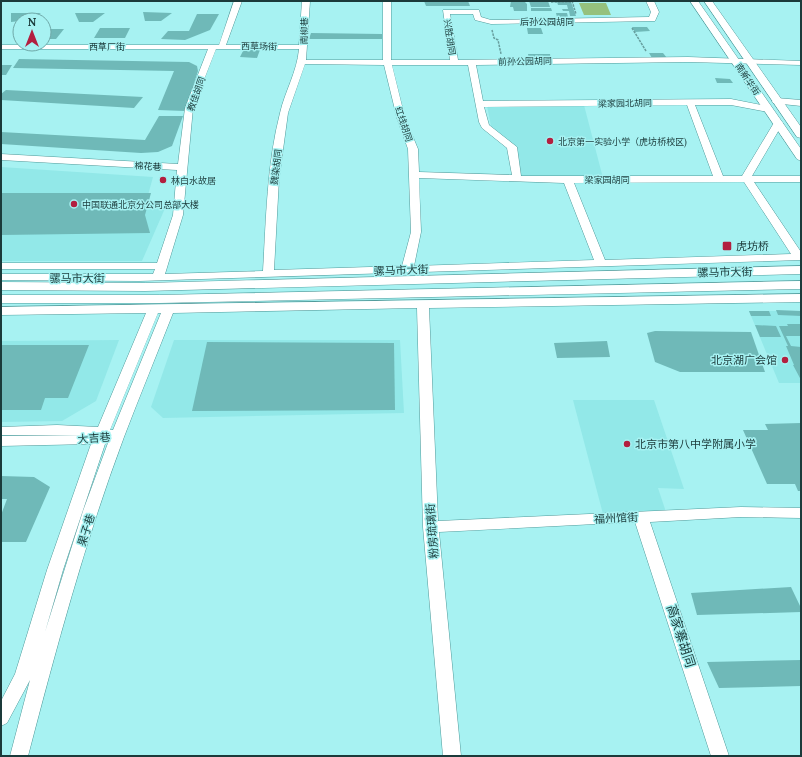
<svg xmlns="http://www.w3.org/2000/svg" width="802" height="757" font-family="Lora,'Noto Sans SC',serif">
<style>
.built{fill:#92e8e8}
.green{fill:#95c17d}
.building{fill:#6fb9b8}
.lines{fill:none;stroke-linecap:round;stroke-linejoin:round}
.minor-casing{stroke:#509a9a;stroke-width:1}
.major-casing{stroke:#509a9a;stroke-width:1}
.path{stroke:#679e9e;stroke-width:1.5;stroke-dasharray:2.5 1;stroke-linecap:butt}
.minor{fill:#fff;fill-rule:evenodd}
.major{fill:#fff;fill-rule:evenodd}
.poi-dot{fill:#b21f3f;stroke:#a7f2f2;stroke-width:1.5}
.labels{text-anchor:middle;dominant-baseline:central;stroke-width:3;stroke-linejoin:round;paint-order:stroke}
.far-street-label{font-size:9px;fill:#1b3a3a;stroke:#a7f2f2}
.far-poi-label{font-size:9px;fill:#1b3a3a;stroke:#a7f2f2;text-anchor:start}
.poi-label{font-size:11px;fill:#1b3a3a;stroke:#a7f2f2;text-anchor:start}
.street-label{font-size:11px;fill:#1b3a3a;stroke:#a7f2f2}
.near-street-label{font-size:13px;fill:#1b3a3a;stroke:#a7f2f2}
</style>
<rect width="100%" height="100%" fill="#a7f2f2"/>
<!-- built -->
<g class="built">
<polygon points="584,105 603,178 521,178 516,148 491,126 487,106"/>
<polygon points="1,167 153,177 145,206 166,206 142,261 1,261"/>
<polygon points="749,311 801,311 801,383 779,383"/>
<polygon points="119,340 96,401 62,421 1,422 1,341"/>
<polygon points="174,340 400,340 404,413 163,418 151,407"/>
<polygon points="573,400 654,400 684,489 658,488 666,512 603,514"/>
</g>
<!-- green -->
<polygon class="green" points="579,3 606,3 611,15 584,15"/>
<!-- building -->
<g class="building">
<polygon points="424,1 468,1 470,6 426,6"/>
<polygon points="511,1 524,1 527,4 527,11 514,11 513,7 510,7"/>
<polygon points="529,1 548,1 550,7 531,7"/>
<polygon points="557,2 571,2 576,16 570,16 569,11 563,11 562,9 568,9 567,5 558,5"/>
<polygon points="531,8 551,8 552,11 531,11"/>
<polygon points="143,12 172,13 161,21 145,21"/>
<polygon points="11,13 41,13 29,20 11,22"/>
<polygon points="75,13 105,13 93,22 79,22"/>
<polygon points="556,13 567,13 568,17 557,17"/>
<polygon points="197,14 219,14 210,30 185,40 161,39 168,31 189,31"/>
<polygon points="632,27 647,27 650,31 635,32"/>
<polygon points="100,28 130,28 125,38 94,38"/>
<polygon points="527,28 541,28 543,34 528,34"/>
<polygon points="44,29 64,29 56,39 44,39"/>
<polygon points="311,33 382,34 382,39 309,39"/>
<polygon points="245,47 261,47 257,58 240,57"/>
<polygon points="649,53 663,53 667,58 652,58"/>
<polygon points="528,54 550,54 551,59 529,59"/>
<polygon points="19,59 189,62 197,66 198,71 185,111 158,110 174,71 13,68"/>
<polygon points="1,65 12,65 6,75 1,75"/>
<polygon points="715,78 730,79 733,83 717,83"/>
<polygon points="6,90 143,97 134,108 1,100 1,94"/>
<polygon points="159,116 183,116 172,146 158,152 141,153 1,144 1,132 145,140"/>
<polygon points="1,193 151,193 145,215 150,233 1,235"/>
<polygon points="776,310 801,311 801,316 778,315"/>
<polygon points="749,311 769,311 771,316 751,316"/>
<polygon points="787,324 801,324 801,336 786,336 791,346 801,347 801,380 793,365 794,365 786,346 788,346 779,326 788,326"/>
<polygon points="755,325 776,326 781,337 760,337"/>
<polygon points="655,331 751,332 765,372 680,372 655,362 647,333"/>
<polygon points="607,341 610,357 557,358 554,343"/>
<polygon points="207,342 394,343 395,410 192,411"/>
<polygon points="1,345 89,345 68,398 45,398 41,410 1,410"/>
<polygon points="801,423 801,491 798,491 795,484 767,484 743,430 768,430 765,424"/>
<polygon points="1,476 34,477 50,487 26,542 1,542 1,515 7,499 1,499"/>
<polygon points="791,587 801,608 801,612 697,615 691,593"/>
<polygon points="801,660 801,686 719,688 707,662"/>
</g>
<g class="lines">
<defs>
<g id="minor">
<path d="M 234,1 L 242,1 L 226,45 L 299,45 L 302,1 L 310,1 L 306,60 L 383,60 L 383,1 L 391,1 L 391,60 L 450,60 L 443,10 L 479,10 L 481,17 L 491,20 L 649,17 L 651,12 L 646,1 L 654,1 L 659,12 L 655,21 L 652,21 L 491,24 L 475,20 L 473,14 L 450,14 L 458,60 L 688,57 L 801,61 L 801,65 L 688,62 L 476,65 L 483,101 L 731,99 L 771,107 L 771,111 L 768,112 L 731,105 L 695,105 L 723,176 L 742,176 L 775,121 L 781,121 L 783,123 L 752,176 L 801,176 L 801,182 L 754,182 L 801,252 L 801,260 L 139,281 L 1,280 L 1,274 L 153,274 L 155,269 L 1,269 L 1,263 L 157,263 L 173,215 L 177,170 L 1,160 L 1,154 L 178,164 L 185,108 L 208,49 L 1,49 L 1,45 L 219,45 ZM 216,49 L 299,49 C 297,72 285,91 280,113 C 267,163 266,219 263,271 L 165,274 L 183,215 L 193,108 ZM 305,64 L 384,65 L 397,118 L 408,149 L 411,232 L 402,266 L 274,270 L 279,179 L 288,113 ZM 392,65 L 468,65 L 479,122 L 482,128 L 507,148 L 512,175 L 419,172 L 418,149 L 405,118 ZM 687,105 L 713,176 L 521,176 L 517,147 L 489,125 L 484,107 ZM 419,178 L 564,183 L 594,260 L 414,266 L 421,232 ZM 744,182 L 791,254 L 605,260 L 574,183 Z"/>
<polygon points="776,98 801,100 801,106 773,103 772,101"/>
<path d="M 801,294 L 801,302 L 429,308 L 438,521 L 741,507 L 801,508 L 801,518 L 741,517 L 650,522 L 729,756 L 711,756 L 635,522 L 439,532 L 461,756 L 443,756 L 423,527 L 417,308 L 173,313 C 157,354 140,395 124,437 C 85,541 56,649 28,756 L 10,756 L 30,680 L 7,723 L 1,726 L 1,701 L 15,674 L 47,570 L 91,444 L 1,446 L 1,436 L 90,435 L 1,435 L 1,427 L 57,425 L 98,427 L 146,313 L 1,315 L 1,307 ZM 158,313 L 161,313 L 113,430 L 110,430 ZM 108,443 L 83,511 L 45,632 L 63,570 L 105,444 Z"/>
</g>
<g id="major">
<polygon points="690,1 698,1 801,149 801,161 797,159"/>
<polygon points="704,1 712,1 801,127 801,138 797,137"/>
<polygon points="801,266 801,274 145,291 1,290 1,282 145,283"/>
<polygon points="801,281 801,289 159,303 1,303 1,295 159,295"/>
</g>
</defs>
<!-- minor casing -->
<use href="#minor" class="minor-casing"/>
<!-- major casing -->
<use href="#major" class="major-casing"/>
<!-- path -->
<g class="path">
<polyline points="572,1 576,14"/>
<polyline points="551,2 572,2"/>
<polyline points="632,28 646,51"/>
<polyline points="492,30 494,38 498,40 501,54"/>
</g>
<!-- minor -->
<use href="#minor" class="minor"/>
<!-- major -->
<use href="#major" class="major"/>
</g>
<!-- markers -->
<g class="poi-dot">
<circle cx="550" cy="141" r="4"/>
<circle cx="163" cy="180" r="4"/>
<circle cx="74" cy="204" r="4"/>
<rect x="722" y="241" width="10" height="10" rx="2"/>
<circle cx="785" cy="360" r="4"/>
<circle cx="627" cy="444" r="4"/>
</g>
<g class="labels">
<!-- far-street labels -->
<g class="far-street-label">
<text x="547" y="21">后孙公园胡同</text>
<text transform="translate(304 31) rotate(-89)">南柳巷</text>
<text transform="translate(450 37) rotate(82)">兴胜胡同</text>
<text x="107" y="46">西草厂街</text>
<text transform="translate(259 46) rotate(1)">西草场街</text>
<text transform="translate(525 61) rotate(-1)">前孙公园胡同</text>
<text transform="translate(748 79) rotate(56)">南新华街</text>
<text transform="translate(196 94) rotate(-70)">教佳胡同</text>
<text transform="translate(625 103) rotate(-1)">梁家园北胡同</text>
<text transform="translate(404 124) rotate(72)">红线胡同</text>
<text transform="translate(148 166) rotate(3)">棉花巷</text>
<text transform="translate(276 167) rotate(-83)">魏染胡同</text>
<text x="607" y="179">梁家园胡同</text>
</g>
<!-- far-poi labels -->
<g class="far-poi-label">
<text x="558" y="141">北京第一实验小学（虎坊桥校区)</text>
<text x="171" y="180">林白水故居</text>
<text x="82" y="204">中国联通北京分公司总部大楼</text>
</g>
<!-- poi labels -->
<g class="poi-label">
<text x="736" y="246">虎坊桥</text>
<text x="777" y="360" text-anchor="end">北京湖广会馆</text>
<text x="635" y="444">北京市第八中学附属小学</text>
</g>
<!-- street labels -->
<g class="street-label">
<text transform="translate(401 270) rotate(-2)">骡马市大街</text>
<text transform="translate(725 272) rotate(-1)">骡马市大街</text>
<text x="77" y="278">骡马市大街</text>
<text transform="translate(94 438) rotate(-4)">大吉巷</text>
<text transform="translate(616 518) rotate(-3)">福州馆街</text>
<text transform="translate(86 530) rotate(-73)">果子巷</text>
<text transform="translate(432 531) rotate(-94)">粉房琉璃街</text>
</g>
<!-- near-street labels -->
<g class="near-street-label">
<text transform="translate(681 636) rotate(72)">高家寨胡同</text>
</g>
</g>
<!-- border -->
<rect width="802" height="757" fill="none" stroke="#1b3a3a" stroke-width="4"/>
<!-- north arrow -->
<g transform="translate(32 32)"><circle r="19" fill="#a7f2f2" stroke="#6fa8a8"/>
<path d="M0-3L7 15L0 10L-7 15Z" fill="#b21f3f"/>
<text y="-6" font-size="11" font-weight="bold" text-anchor="middle" fill="#1b3a3a">N</text>
</g>
</svg>
